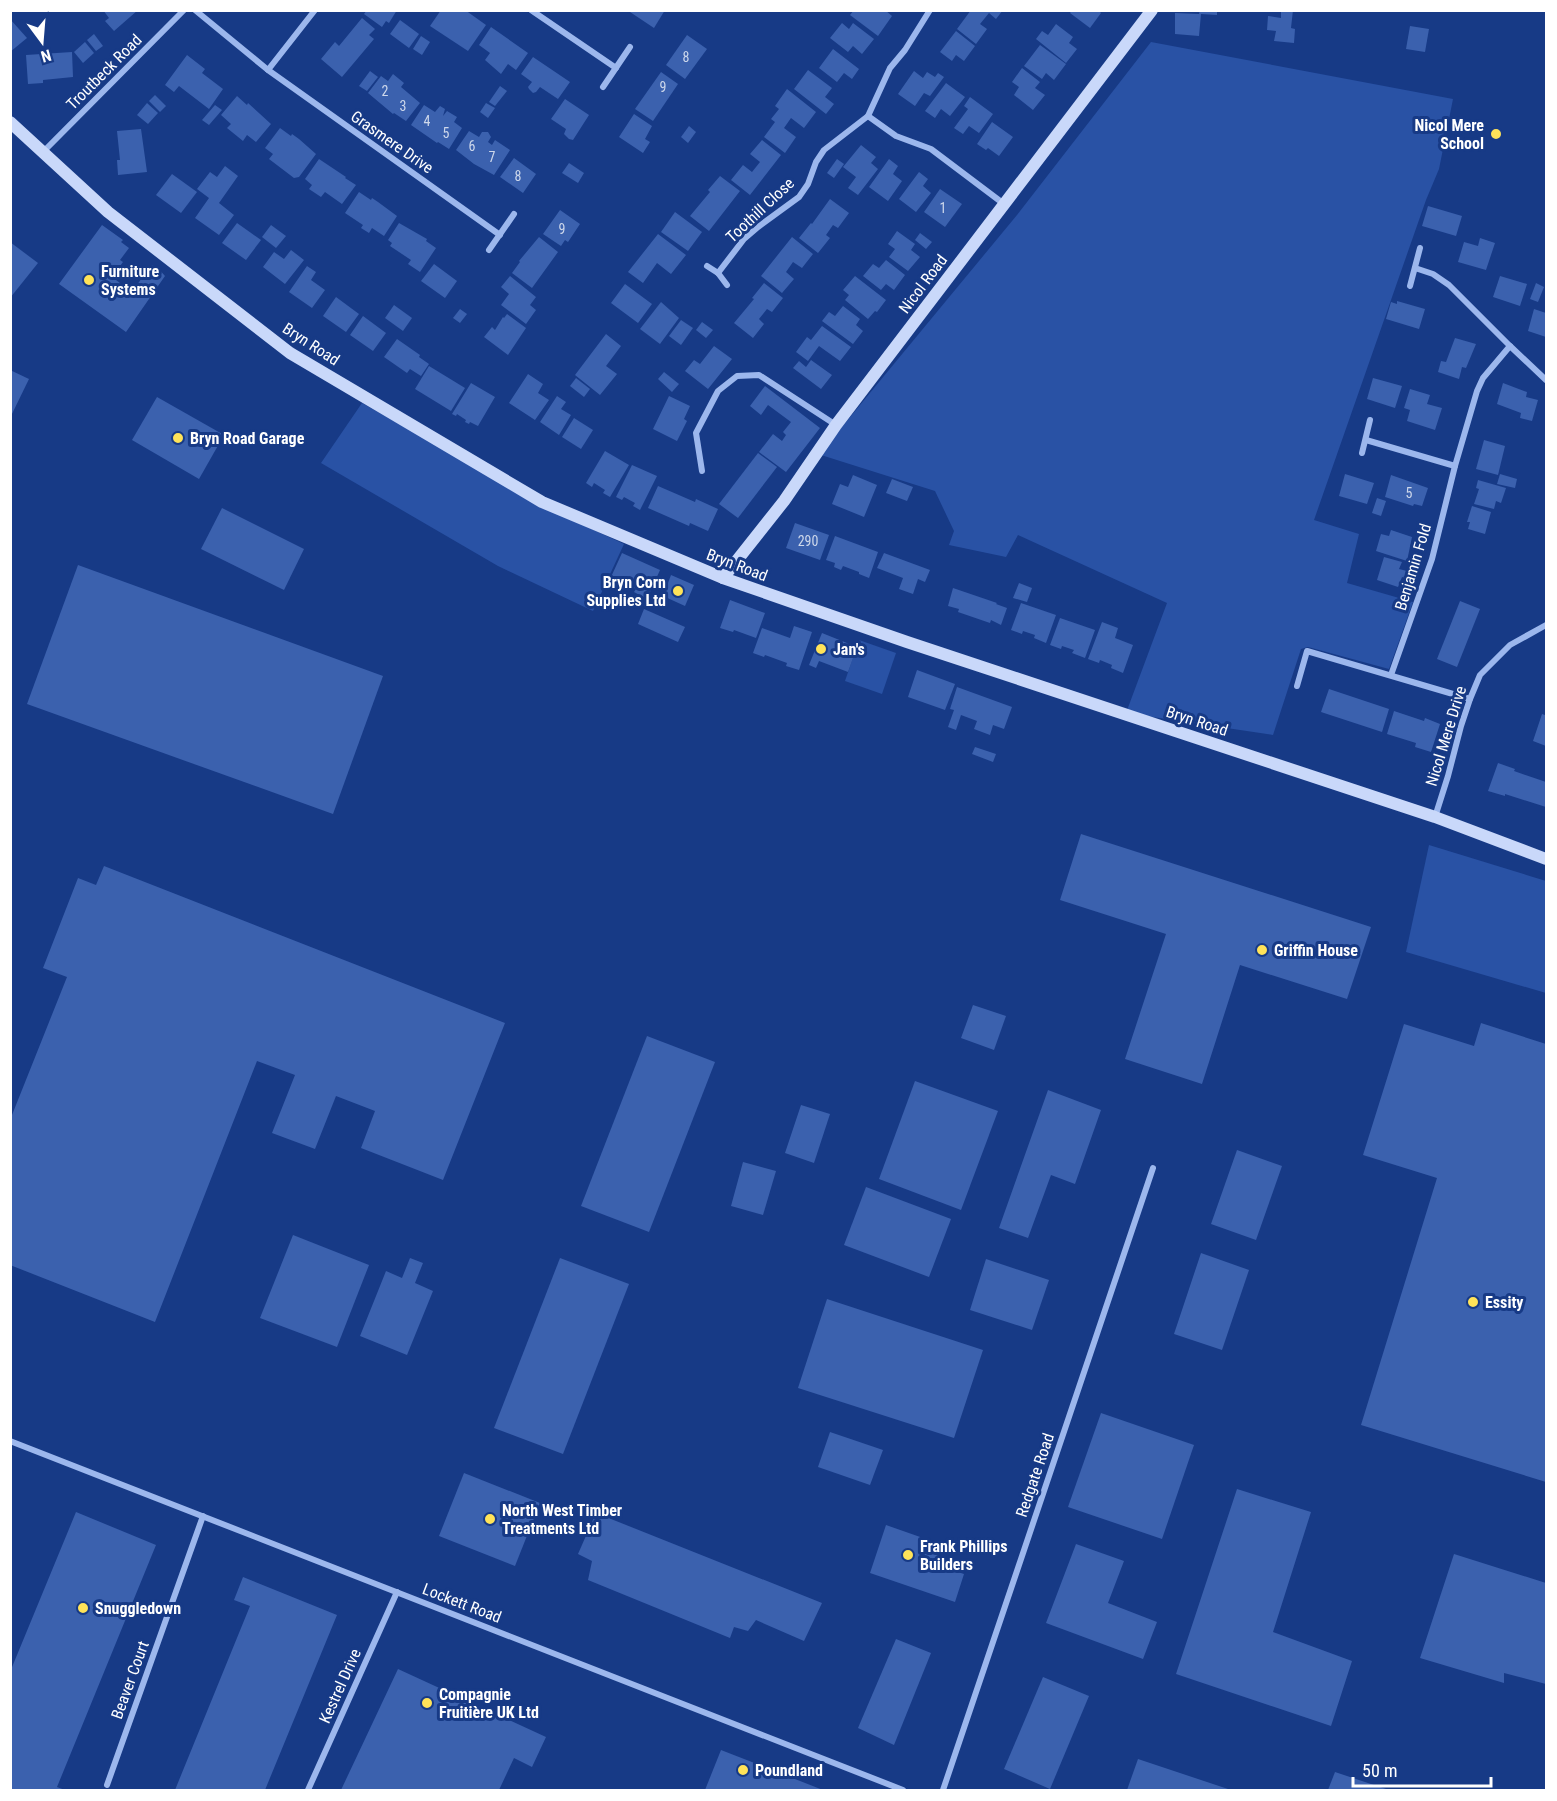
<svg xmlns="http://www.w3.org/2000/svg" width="1557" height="1801" font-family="'Roboto Condensed',sans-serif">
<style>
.green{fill:#2952a5}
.building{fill:#3b61ae}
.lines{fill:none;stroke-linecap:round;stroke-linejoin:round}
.street{stroke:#9cb7ed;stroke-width:6}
.secondary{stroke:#c9d8fa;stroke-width:12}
.poi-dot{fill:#ffe359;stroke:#173a86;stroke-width:2}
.labels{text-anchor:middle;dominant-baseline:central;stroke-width:6;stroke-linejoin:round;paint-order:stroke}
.number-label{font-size:14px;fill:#ced8eb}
.street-label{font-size:16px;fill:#fff;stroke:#173a86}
.poi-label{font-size:16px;font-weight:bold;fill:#fff;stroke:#173a86;text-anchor:start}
</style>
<rect width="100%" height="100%" fill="#173a86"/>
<!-- green -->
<g class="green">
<polygon points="1151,42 1453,99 1439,169 1426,200 1314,520 1359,534 1347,583 1413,602 1389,669 1308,647 1301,649 1273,735 1126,713 1167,603 1018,535 1006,557 949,545 954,531 935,491 821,455 841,428 1017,215"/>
<polygon points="362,403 559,514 624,544 593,611 498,566 321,463"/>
<polygon points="859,640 896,653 882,694 845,681"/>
<polygon points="1429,845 1546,881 1546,993 1406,952"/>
</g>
<!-- building -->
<g class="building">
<polygon points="103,10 138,10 114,31 105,21 109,18"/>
<polygon points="367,10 397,10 389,23 386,21 382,27 364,14"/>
<polygon points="441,10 465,10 486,25 468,51 430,26"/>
<polygon points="627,10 665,10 654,28"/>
<polygon points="854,10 885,10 892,16 878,36 850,15"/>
<polygon points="971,10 1003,10 996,19 989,13 980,24 987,29 976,44 957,29"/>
<polygon points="1072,10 1098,10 1101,13 1090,28 1070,13"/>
<polygon points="1200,10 1217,10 1217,15 1201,14 1199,36 1175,34 1175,13 1199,14"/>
<polygon points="1281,10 1293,10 1291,28 1295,29 1294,43 1274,41 1276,31 1267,30 1268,16 1281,18"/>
<polygon points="362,18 375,29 369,35 374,39 342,77 321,59 335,42 339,46"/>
<polygon points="10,19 27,38 10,52"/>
<polygon points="400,20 419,34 409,48 390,34"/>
<polygon points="842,23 849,29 853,23 874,39 862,54 853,46 848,52 830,38"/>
<polygon points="1056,24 1073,37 1069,43 1077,49 1066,63 1036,39 1042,31 1048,35"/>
<polygon points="1410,26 1429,29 1425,52 1406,49"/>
<polygon points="491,27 528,53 516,70 508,64 501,74 485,60 490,53 479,45"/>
<polygon points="956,31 975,46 964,61 956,55 952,61 940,52"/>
<polygon points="94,34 103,46 96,51 87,40"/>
<polygon points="687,35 707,49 685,79 666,65"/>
<polygon points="421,36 430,42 422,55 413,49"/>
<polygon points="85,42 94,53 83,63 74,52"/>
<polygon points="1040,45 1066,64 1054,80 1046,73 1042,79 1024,66"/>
<polygon points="833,49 859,69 852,79 844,73 837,82 819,68"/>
<polygon points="72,52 73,77 43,80 43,83 28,84 26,55"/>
<polygon points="187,55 205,69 202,73 223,89 209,109 179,86 174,92 165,85"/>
<polygon points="533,57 570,82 558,99 540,87 536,92 533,93 529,89 528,87 532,82 521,74"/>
<polygon points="1022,68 1040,82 1035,88 1045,95 1033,110 1014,95 1019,87 1012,82"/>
<polygon points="808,70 832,88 825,97 834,104 826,114 794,89"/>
<polygon points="370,71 378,77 367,91 359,86"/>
<polygon points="914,71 923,78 927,72 935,77 938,73 944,77 930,96 924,93 915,106 898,94"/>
<polygon points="661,72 678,84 653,121 635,109"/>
<polygon points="393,74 404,83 401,87 420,103 406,121 394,113 393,114 368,93 381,76 388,81"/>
<polygon points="946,83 965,97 950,116 941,109 935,118 925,111"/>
<polygon points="500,86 507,91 495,106 489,102"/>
<polygon points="787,89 816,112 804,128 791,118 784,128 796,137 785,153 764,137 775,122 771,119 779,109 775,106"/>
<polygon points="155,95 166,106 160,112 149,101"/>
<polygon points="237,96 247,105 248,103 271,124 256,142 247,135 243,141 227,128 231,124 221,115"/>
<polygon points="970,97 993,114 979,133 969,126 963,134 954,128 968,109 964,106"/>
<polygon points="565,99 589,115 573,140 569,139 564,134 566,129 551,119"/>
<polygon points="147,103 158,113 148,124 137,115"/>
<polygon points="486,103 495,108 488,118 480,112"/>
<polygon points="215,105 222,110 209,125 202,120"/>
<polygon points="424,105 435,112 440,106 445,109 443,116 447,111 457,117 454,122 462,128 449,149 438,142 437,143 411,125"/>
<polygon points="634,114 652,126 645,139 650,142 643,153 619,137"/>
<polygon points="992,122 1013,137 999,156 988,148 986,150 977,144"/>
<polygon points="689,126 696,132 688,143 681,137"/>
<polygon points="280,128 291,136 292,134 299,139 316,154 299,177 294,178 269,159 273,154 265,148"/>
<polygon points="141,129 147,172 118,175 117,160 120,160 117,131"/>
<polygon points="469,131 479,137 482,132 488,132 491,137 488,142 492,145 495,140 510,150 494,175 474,164 456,150"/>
<polygon points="762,140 781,155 750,195 731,180 743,165 752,172 760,162 750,154"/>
<polygon points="861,145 876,157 871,163 878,169 858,195 848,188 856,177 843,167"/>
<polygon points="514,158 536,174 523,193 500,177"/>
<polygon points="319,159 346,177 345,178 356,185 342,204 325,192 321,197 309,189 312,185 305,179"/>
<polygon points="837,159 844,164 834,178 827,173"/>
<polygon points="889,159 898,166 893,174 902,181 888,201 869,187"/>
<polygon points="569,163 584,173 578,183 562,173"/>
<polygon points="225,166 238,176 219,203 234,215 219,235 195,218 209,198 197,189 210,172 217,177"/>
<polygon points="919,172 928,179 923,186 931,193 916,212 899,199"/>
<polygon points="172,174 197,192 181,213 156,195"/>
<polygon points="720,176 740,191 709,231 690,216 710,192 708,190"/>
<polygon points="940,189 962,204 945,227 924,212"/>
<polygon points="359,192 371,200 372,198 378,202 397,216 384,236 372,228 369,233 361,228 363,225 345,213"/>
<polygon points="830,199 849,213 838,228 833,225 826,235 830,238 818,253 799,238 811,223 812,224"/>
<polygon points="1428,206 1462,216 1456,236 1422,226"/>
<polygon points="560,210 580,224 568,242 565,240 561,246 543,234"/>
<polygon points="675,212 702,232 688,251 661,232"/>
<polygon points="237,223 261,240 246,260 222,243"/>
<polygon points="399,223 427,239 426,241 436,248 420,272 408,264 411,260 390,246 392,243 388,240"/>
<polygon points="102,225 123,240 121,242 129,248 120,260 123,262 112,277 132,292 151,265 157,267 165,276 126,332 59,284"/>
<polygon points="271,225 286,236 276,248 262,237"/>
<polygon points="897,231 915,244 911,250 920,257 908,271 889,257 895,249 888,244"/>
<polygon points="920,233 932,242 926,249 915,240"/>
<polygon points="658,234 686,255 671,274 657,263 643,283 628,272"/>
<polygon points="539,237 558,252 532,288 512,273 520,262 519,261"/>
<polygon points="792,237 813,254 802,268 793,262 786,272 794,279 782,293 761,276"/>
<polygon points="1480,238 1495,243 1486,270 1458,262 1464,242 1478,246"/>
<polygon points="10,242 38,263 10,298"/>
<polygon points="291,250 304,260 285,284 263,267 274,252 284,259"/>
<polygon points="886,260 905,275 894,290 886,284 881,290 863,276 873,264 879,268"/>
<polygon points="434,264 457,281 445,298 421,281"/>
<polygon points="307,266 316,272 311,280 325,290 312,308 289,292"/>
<polygon points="510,276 536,297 530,305 536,310 526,324 501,305 509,294 501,287"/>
<polygon points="855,276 886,300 877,312 875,311 868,319 845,300 849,295 843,290"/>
<polygon points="1500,276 1527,284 1520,306 1493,297"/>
<polygon points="764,283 783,298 772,312 767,309 759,319 764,324 753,338 734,323 754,299 752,298"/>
<polygon points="1536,283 1544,287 1538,302 1530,299"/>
<polygon points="625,284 652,304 638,323 611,303"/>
<polygon points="336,297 359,314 346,332 323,316"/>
<polygon points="1397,301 1425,309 1419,329 1386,319 1391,302 1397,304"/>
<polygon points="661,302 679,318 660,344 640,329"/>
<polygon points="394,305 412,318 403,331 385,318"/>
<polygon points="843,306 860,319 856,325 863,331 853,344 822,321 829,312 835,316"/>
<polygon points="460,309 467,314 460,323 453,318"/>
<polygon points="1534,309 1546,313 1546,337 1528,331"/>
<polygon points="507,314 526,328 508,355 484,337 492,327 495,330 503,317 504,318"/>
<polygon points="363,316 386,333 373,351 350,335"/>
<polygon points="681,320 693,328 681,345 669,336"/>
<polygon points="702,322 713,330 706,338 696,330"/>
<polygon points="822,326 851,347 840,361 819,346 808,361 796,352 807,337 811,340"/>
<polygon points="606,334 621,346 606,366 617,374 600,395 575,375"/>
<polygon points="1455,338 1476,344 1466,368 1462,367 1459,379 1438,372 1441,361 1446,362"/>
<polygon points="397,339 420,355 419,357 429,364 421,376 410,369 407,373 384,357"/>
<polygon points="714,346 732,359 708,389 685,371 694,360 700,364"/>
<polygon points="811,360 832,375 821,389 793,368 799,361 806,367"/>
<polygon points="429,366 465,388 451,411 415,389"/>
<polygon points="10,370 29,379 10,418"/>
<polygon points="664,372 679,384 672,392 658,379"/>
<polygon points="528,374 543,384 538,393 549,400 535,420 509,403"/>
<polygon points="576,378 590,389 584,397 570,386"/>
<polygon points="1373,378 1402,386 1395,408 1367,399"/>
<polygon points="471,383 495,397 478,426 470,422 469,424 465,422 466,420 457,414 456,416 452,414"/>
<polygon points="1503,383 1527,392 1526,397 1538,400 1532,421 1520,418 1521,413 1497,404"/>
<polygon points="765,386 820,428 786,472 759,452 773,434 782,441 786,435 783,432 791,422 768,405 761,415 750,406"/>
<polygon points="1410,389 1430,395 1427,404 1442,408 1435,430 1407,421 1410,410 1404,408"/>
<polygon points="557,396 566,402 561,409 571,415 559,435 540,422"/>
<polygon points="669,396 690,406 684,419 687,421 677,441 653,429"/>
<polygon points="157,397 224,435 199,479 132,440"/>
<polygon points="574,418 593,430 581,449 562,437"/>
<polygon points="1484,440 1505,446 1498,475 1476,469"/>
<polygon points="605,451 629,465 610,497 603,493 605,490 594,483 592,487 586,483"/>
<polygon points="758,453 777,467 738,518 719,504"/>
<polygon points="632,465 657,476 640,510 633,506 635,503 624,497 622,500 616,497"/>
<polygon points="1345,474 1374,483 1367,504 1339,496"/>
<polygon points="1500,474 1517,479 1515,488 1497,484"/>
<polygon points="853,475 877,485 864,517 832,504 840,484 848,487"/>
<polygon points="1391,475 1428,488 1422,506 1414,504 1413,506 1385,497"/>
<polygon points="892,479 913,487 907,501 886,493"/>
<polygon points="1478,480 1506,488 1501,503 1496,501 1494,509 1474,504 1479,489 1476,488"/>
<polygon points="658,486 695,502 696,499 718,509 708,531 690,523 689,526 648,508"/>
<polygon points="1377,498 1386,501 1381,516 1372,513"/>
<polygon points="1472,506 1491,512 1485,534 1468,529 1470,522 1467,522"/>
<polygon points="222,508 304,549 284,590 201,549"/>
<polygon points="795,523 829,535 820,560 786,548"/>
<polygon points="1391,530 1412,537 1407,561 1376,551 1381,534 1389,536"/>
<polygon points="835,536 878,552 869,578 859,574 859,572 843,566 841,570 834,567 835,563 826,560"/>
<polygon points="622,553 660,570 647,599 634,592 636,589 611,577"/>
<polygon points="884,553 930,570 925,582 918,579 913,594 899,589 903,578 877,568"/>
<polygon points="1384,557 1402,562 1399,569 1407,571 1405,578 1402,577 1398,587 1377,580"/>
<polygon points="78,565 383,676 333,814 27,704"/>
<polygon points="671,575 694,585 685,606 663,596"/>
<polygon points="1019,583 1032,588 1027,602 1013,598"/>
<polygon points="953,588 997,603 996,604 1007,608 1001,625 991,620 990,623 958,612 959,609 948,606"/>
<polygon points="730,600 765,613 756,638 734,630 733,632 720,628"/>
<polygon points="1460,601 1480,609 1457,667 1437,659"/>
<polygon points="1021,603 1056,615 1046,643 1034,638 1035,635 1023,631 1022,634 1011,630"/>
<polygon points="644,609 685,627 678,642 638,624"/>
<polygon points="1060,618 1095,630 1085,658 1072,653 1074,650 1062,646 1061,649 1050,645"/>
<polygon points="1102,622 1118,628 1115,638 1133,645 1123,673 1111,668 1112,665 1100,660 1099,663 1088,659"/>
<polygon points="794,626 812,632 799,670 786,666 787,663 765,655 764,657 753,653 762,628 790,638"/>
<polygon points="822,633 857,647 848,672 819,661 816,668 809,665"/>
<polygon points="917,670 955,684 945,710 908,697"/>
<polygon points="957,687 1012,707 1004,729 993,725 990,735 974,729 977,721 961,715 956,730 948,727 954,710 950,709"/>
<polygon points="1329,689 1389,709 1382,732 1321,712"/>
<polygon points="1546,710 1546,746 1533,741 1542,714 1545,715"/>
<polygon points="1394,711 1424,721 1425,718 1440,724 1431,752 1415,747 1416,743 1387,734"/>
<polygon points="975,747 996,754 993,762 972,754"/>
<polygon points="1498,763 1515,769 1514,771 1546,782 1546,807 1505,794 1505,796 1488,791"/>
<polygon points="1081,834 1371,927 1347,999 1240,965 1202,1084 1125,1059 1166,934 1060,900"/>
<polygon points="104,866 505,1023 443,1180 361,1148 375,1111 336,1096 315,1149 272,1133 295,1075 257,1061 155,1322 10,1265 10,1120 67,977 43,968 78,878 96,885"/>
<polygon points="973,1005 1006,1016 994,1050 961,1038"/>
<polygon points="1481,1023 1546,1044 1546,1482 1361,1425 1437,1178 1363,1155 1404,1024 1474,1046"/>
<polygon points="647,1036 715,1062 649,1232 581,1206"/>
<polygon points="915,1081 998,1111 961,1210 879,1179"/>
<polygon points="1048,1090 1101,1110 1075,1184 1051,1175 1028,1238 999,1228"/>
<polygon points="801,1105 830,1114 814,1163 785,1153"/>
<polygon points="1237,1150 1282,1166 1256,1240 1211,1224"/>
<polygon points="743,1162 776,1171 763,1215 731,1206"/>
<polygon points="866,1187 951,1219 929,1277 844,1245"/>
<polygon points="293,1235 369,1265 337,1347 260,1318"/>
<polygon points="1201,1253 1249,1270 1222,1350 1174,1334"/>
<polygon points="410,1258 423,1263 415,1283 433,1291 407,1355 360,1336 386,1271 402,1278"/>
<polygon points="560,1258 629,1284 563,1454 494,1428"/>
<polygon points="986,1259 1049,1280 1032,1330 970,1310"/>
<polygon points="827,1299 983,1350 954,1438 798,1388"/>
<polygon points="1101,1413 1194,1445 1162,1539 1068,1507"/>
<polygon points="830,1432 883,1450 870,1485 818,1467"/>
<polygon points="464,1473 540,1503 515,1566 439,1536"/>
<polygon points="1237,1489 1311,1512 1273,1632 1352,1661 1331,1726 1176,1674"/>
<polygon points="76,1512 156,1545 57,1787 65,1790 10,1790 10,1672"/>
<polygon points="596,1513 822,1603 804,1641 756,1620 748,1631 734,1627 730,1638 588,1580 592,1561 578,1554"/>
<polygon points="886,1525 943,1545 936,1565 964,1574 955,1602 870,1573"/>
<polygon points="1076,1544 1124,1561 1108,1603 1157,1622 1143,1659 1046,1623"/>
<polygon points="1454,1554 1546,1583 1546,1684 1504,1673 1504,1683 1420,1658"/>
<polygon points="243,1577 337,1615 265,1790 175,1790 250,1606 234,1600"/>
<polygon points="896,1639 931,1653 894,1745 858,1728"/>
<polygon points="398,1669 546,1737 532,1767 514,1758 499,1790 341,1790"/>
<polygon points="1043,1677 1089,1696 1050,1789 1004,1769"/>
<polygon points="721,1750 823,1790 705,1790"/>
<polygon points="1138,1759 1231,1790 1127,1790"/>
<polygon points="1335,1772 1389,1790 1328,1790"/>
</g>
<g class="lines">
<!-- street -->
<g class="street">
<polyline points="195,10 268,70 500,235"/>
<polyline points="531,10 616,68"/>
<polyline points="268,70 315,10"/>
<polyline points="603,87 630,47"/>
<polyline points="868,116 896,136 931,149 1004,204"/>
<polyline points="43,152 184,10"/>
<polyline points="489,250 514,214"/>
<polyline points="707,266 718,273 727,285"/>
<polyline points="1415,268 1433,274 1449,285 1510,346 1546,380"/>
<polyline points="718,273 744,239 758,227 799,197 808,184 816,162 824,150 868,116 890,68 905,50 930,10"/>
<polyline points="1410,286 1420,248"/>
<polyline points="1366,440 1455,466"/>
<polyline points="1362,453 1370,420"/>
<polyline points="702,471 696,433 718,391 737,376 759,375 836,425"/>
<polyline points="1391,675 1432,559 1455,466 1477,391 1483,378 1510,346"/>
<polyline points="1297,686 1307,651 1470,699"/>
<polyline points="1435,817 1448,776 1461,726 1470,699 1480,675 1510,645 1546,625"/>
<polyline points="10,1441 903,1790"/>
<polyline points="107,1785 203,1516"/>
<polyline points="308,1790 397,1592"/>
<polyline points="943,1790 1153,1168"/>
</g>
<!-- secondary -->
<g class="secondary">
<polyline points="10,122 108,212 290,353 542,502 723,578 907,642 1435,817 1546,859"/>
<polyline points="723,578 784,501 836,425 1152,10"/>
</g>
</g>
<!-- markers -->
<g class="poi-dot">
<circle cx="1496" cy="134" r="6"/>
<circle cx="89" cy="280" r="6"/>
<circle cx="178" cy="438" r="6"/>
<circle cx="678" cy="591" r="6"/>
<circle cx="821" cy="649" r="6"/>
<circle cx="1262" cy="950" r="6"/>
<circle cx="1473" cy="1302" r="6"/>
<circle cx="490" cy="1519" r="6"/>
<circle cx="908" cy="1555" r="6"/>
<circle cx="83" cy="1608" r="6"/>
<circle cx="427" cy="1703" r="6"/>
<circle cx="743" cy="1770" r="6"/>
</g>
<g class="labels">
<!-- number labels -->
<g class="number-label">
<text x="686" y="57">8</text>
<text x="663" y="87">9</text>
<text x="385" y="91">2</text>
<text x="403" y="106">3</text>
<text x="427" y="121">4</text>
<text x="446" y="133">5</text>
<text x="472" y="146">6</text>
<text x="492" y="157">7</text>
<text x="518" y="176">8</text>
<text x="943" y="208">1</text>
<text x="562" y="229">9</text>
<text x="1409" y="493">5</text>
<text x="808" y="541">290</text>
</g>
<!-- street labels -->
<g class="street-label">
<text transform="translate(104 72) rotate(-45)">Troutbeck Road</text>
<text transform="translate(392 142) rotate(35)">Grasmere Drive</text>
<text transform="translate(760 210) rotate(-43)">Toothill Close</text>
<text transform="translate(923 284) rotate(-53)">Nicol Road</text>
<text transform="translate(311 344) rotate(33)">Bryn Road</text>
<text transform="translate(737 565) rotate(21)">Bryn Road</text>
<text transform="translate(1413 567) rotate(-73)">Benjamin Fold</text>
<text transform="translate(1197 721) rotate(18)">Bryn Road</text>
<text transform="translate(1446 736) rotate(-73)">Nicol Mere Drive</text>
<text transform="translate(1035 1475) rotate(-71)">Redgate Road</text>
<text transform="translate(462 1603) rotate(21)">Lockett Road</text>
<text transform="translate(130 1680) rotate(-70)">Beaver Court</text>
<text transform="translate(340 1686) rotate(-66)">Kestrel Drive</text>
</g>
<!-- poi labels -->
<g class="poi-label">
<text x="1484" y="125" text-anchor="end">Nicol Mere<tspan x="1484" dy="18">School</tspan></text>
<text x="101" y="271">Furniture<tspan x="101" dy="18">Systems</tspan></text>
<text x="190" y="438">Bryn Road Garage</text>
<text x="666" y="582" text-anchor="end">Bryn Corn<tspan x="666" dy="18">Supplies Ltd</tspan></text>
<text x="833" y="649">Jan's</text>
<text x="1274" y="950">Griffin House</text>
<text x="1485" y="1302">Essity</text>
<text x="502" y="1510">North West Timber<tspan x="502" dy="18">Treatments Ltd</tspan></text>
<text x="920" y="1546">Frank Phillips<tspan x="920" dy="18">Builders</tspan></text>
<text x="95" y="1608">Snuggledown</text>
<text x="439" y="1694">Compagnie<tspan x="439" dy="18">Fruitière UK Ltd</tspan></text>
<text x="755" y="1770">Poundland</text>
</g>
</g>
<!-- border -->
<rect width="1557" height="1801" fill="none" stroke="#ffffff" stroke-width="24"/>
<!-- north arrow -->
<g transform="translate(42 42) rotate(164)" stroke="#173a86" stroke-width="4.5" paint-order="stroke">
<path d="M0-4.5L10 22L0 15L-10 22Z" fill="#ffffff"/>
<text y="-9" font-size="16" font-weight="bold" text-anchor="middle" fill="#ffffff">N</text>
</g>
<!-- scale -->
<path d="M1353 1777v9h138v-9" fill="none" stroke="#ffffff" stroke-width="3"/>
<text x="1362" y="1777" font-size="18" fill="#ffffff" stroke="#173a86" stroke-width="4.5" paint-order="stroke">50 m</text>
</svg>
